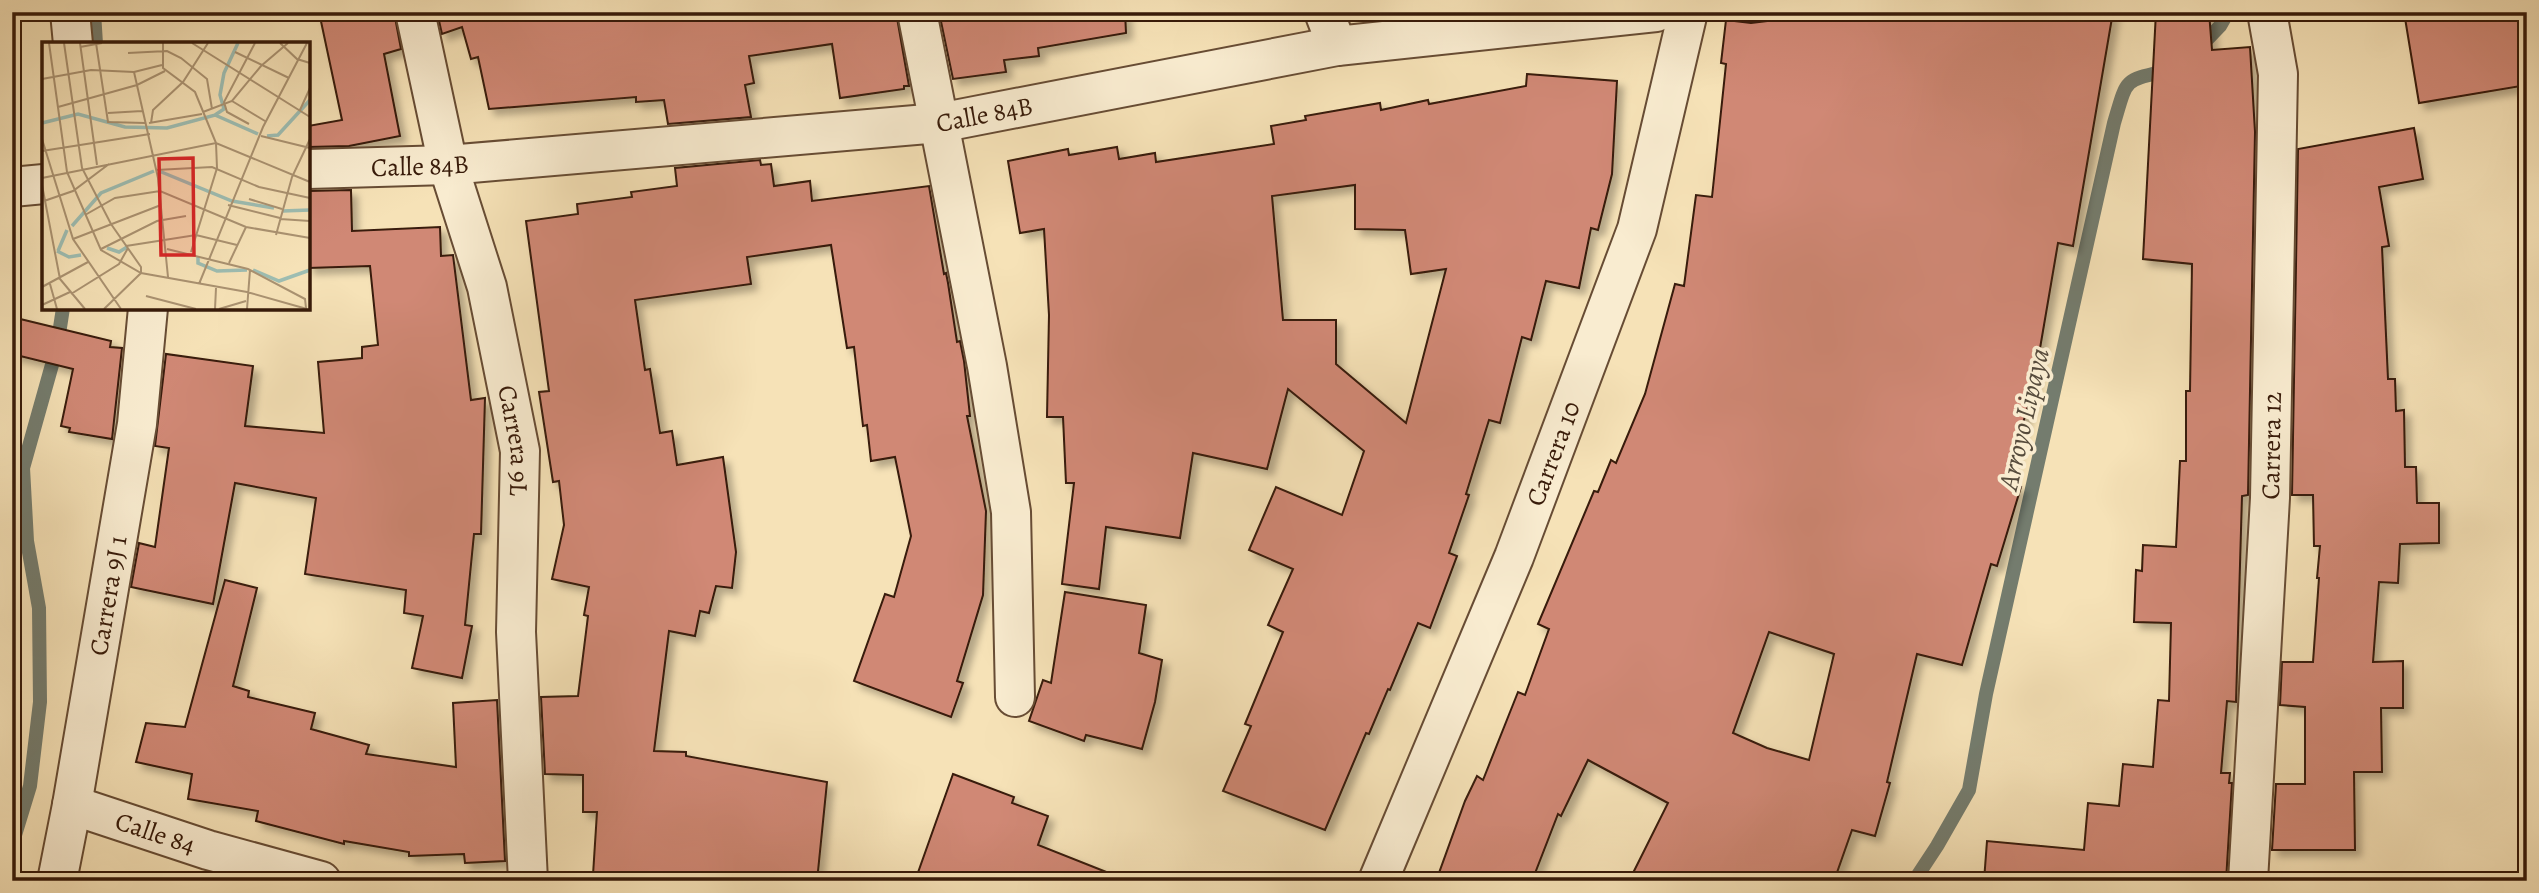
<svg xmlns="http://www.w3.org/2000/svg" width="2539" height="893" font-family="Alegreya,serif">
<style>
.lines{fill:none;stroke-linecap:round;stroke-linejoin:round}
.stream{stroke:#747c6e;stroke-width:14}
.building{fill:#d08875;stroke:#371a09;stroke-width:2;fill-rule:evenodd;filter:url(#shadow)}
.minor-casing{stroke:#674c34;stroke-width:42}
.minor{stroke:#f9ecd0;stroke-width:38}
.labels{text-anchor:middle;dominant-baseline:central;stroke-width:7;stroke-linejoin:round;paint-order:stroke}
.street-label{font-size:26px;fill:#371a09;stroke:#f9ecd0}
.water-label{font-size:28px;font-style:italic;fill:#564b3c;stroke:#f9ecd0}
.inset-river{fill:none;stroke:#9dbdb2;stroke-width:3.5}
.inset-road{fill:none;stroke:#aa9271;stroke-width:2}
.view{fill:#d62828;fill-opacity:0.15;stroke:#d62828;stroke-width:3.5}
.inset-edge{fill:none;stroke:#371a09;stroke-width:3.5}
</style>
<defs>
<filter id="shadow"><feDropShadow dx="6" dy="6" stdDeviation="3.5" flood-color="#0004"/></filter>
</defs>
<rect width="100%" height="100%" fill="#f6e2b7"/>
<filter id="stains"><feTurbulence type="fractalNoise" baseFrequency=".00286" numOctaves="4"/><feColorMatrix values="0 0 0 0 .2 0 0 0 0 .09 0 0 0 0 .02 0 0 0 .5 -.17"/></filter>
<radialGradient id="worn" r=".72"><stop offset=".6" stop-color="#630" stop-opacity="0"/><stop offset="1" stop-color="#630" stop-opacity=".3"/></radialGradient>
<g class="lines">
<!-- stream -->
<g class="stream">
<polyline points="94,12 96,44"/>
<polyline points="2198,49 2220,26 2228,12"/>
<polyline points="12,845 30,786 40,702 39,608 27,541 23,468 57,347 63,308"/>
<path d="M 1914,881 L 1937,846 L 1969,790 L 1986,694 L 2114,123 C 2128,76 2123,81 2171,70"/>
</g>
</g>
<!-- building -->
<g class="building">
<polygon points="319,12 394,12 401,49 384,54 400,136 349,146 308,147 308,126 342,120"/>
<polygon points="437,12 896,12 909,86 904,86 904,89 840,98 832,44 749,56 754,83 745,85 751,117 668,124 664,100 636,102 636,97 489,109 478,57 471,59 462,27 442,34"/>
<polygon points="939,12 1125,12 1126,33 1038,48 1039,56 1004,60 1006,72 953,79"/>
<path d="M 1842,12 L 1973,12 L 2044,18 L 2044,12 L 2113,12 L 2073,246 L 2058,243 L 2030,407 L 2028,406 L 2006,482 L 2021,487 L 1997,566 L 1991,564 L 1962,665 L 1917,654 L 1887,782 L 1890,783 L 1875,836 L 1852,830 L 1834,881 L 1629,881 L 1668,803 L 1588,760 L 1561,816 L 1558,814 L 1532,881 L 1461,881 L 1439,873 L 1465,801 L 1477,776 L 1483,780 L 1518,692 L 1525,695 L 1549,629 L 1538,624 L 1594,491 L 1598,492 L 1611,460 L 1616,463 L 1645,394 L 1675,284 L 1684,286 L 1696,195 L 1712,197 L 1726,64 L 1721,63 L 1726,20 L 1751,23 ZM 1769,632 L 1834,654 L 1809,760 L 1767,748 L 1733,733 Z"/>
<polygon points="2156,12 2209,12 2212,50 2250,47 2255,132 2248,495 2242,496 2236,702 2227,701 2221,773 2230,773 2229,783 2232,783 2226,881 1984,881 1987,841 2084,850 2088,803 2119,806 2123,764 2153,767 2158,700 2169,701 2171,623 2134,622 2136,570 2142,571 2143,545 2176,547 2180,461 2186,461 2186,391 2190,391 2192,264 2143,259"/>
<polygon points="2404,12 2527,12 2527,85 2419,103"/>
<path d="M 1527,74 L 1617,81 L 1612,174 L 1598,230 L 1591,228 L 1579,288 L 1546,281 L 1531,340 L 1522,337 L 1500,423 L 1489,420 L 1466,494 L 1469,495 L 1449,553 L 1457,556 L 1430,628 L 1418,623 L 1390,690 L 1388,689 L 1369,734 L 1366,733 L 1325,830 L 1223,791 L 1251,726 L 1245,724 L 1283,632 L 1268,625 L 1293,569 L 1249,550 L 1276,487 L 1342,515 L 1364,451 L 1288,389 L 1267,469 L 1193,453 L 1180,538 L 1106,527 L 1099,589 L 1062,584 L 1074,483 L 1066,483 L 1063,417 L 1047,417 L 1049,315 L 1044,229 L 1020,233 L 1008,161 L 1068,149 L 1069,155 L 1117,147 L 1119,159 L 1155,153 L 1156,162 L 1274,144 L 1271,126 L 1306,120 L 1305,116 L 1380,103 L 1381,110 L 1428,100 L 1429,104 L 1526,86 ZM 1355,185 L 1355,229 L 1405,230 L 1411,274 L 1446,269 L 1406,423 L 1336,364 L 1336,320 L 1283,320 L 1272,196 Z"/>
<polygon points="2414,128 2423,179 2379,187 2389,246 2382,247 2388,379 2395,379 2396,411 2404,410 2405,467 2416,467 2417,503 2439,503 2439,543 2400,544 2398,583 2379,582 2373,662 2403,661 2403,708 2381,708 2382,772 2354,772 2355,850 2272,850 2276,784 2305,784 2305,707 2280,705 2282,662 2313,662 2319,578 2317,578 2320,546 2314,546 2313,495 2292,495 2298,149"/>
<polygon points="760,160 761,165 771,164 774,186 810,181 812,201 929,186 944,274 946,273 948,283 957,342 960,341 964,361 970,416 967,416 986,511 983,595 957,681 963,683 951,717 854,681 885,594 894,597 911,536 895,457 871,461 867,425 863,426 854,347 847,348 831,245 747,257 751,284 635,300 645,370 650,369 660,433 672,431 677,465 723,457 736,552 732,588 716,586 709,613 700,611 695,636 669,631 654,751 686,752 686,756 827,782 817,881 646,881 647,878 593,875 597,812 583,812 583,775 545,774 541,697 578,696 588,616 584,615 589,587 552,579 564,525 559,481 553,482 539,392 549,391 526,221 578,214 577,204 632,197 631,192 677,186 675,168"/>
<polygon points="351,190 352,231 440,227 441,256 453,255 471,400 485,398 481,534 474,534 465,625 472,626 462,678 412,668 423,616 404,613 406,590 305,574 316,498 235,483 213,604 131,587 139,543 155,547 169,448 155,446 166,354 253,366 245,426 324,433 318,362 362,358 362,347 378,345 370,266 308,268 308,191"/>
<polygon points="12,317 111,341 110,347 122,348 112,439 69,432 70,428 61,426 73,369 12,354"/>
<polygon points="225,580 257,588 233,686 249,691 248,697 315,713 311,729 369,745 366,754 456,767 453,703 497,700 505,861 465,863 464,854 409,856 409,852 344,841 344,844 256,821 258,811 188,799 192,774 136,762 146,723 185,727"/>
<polygon points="1065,592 1146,605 1139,653 1162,660 1155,702 1142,749 1086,735 1084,741 1029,721 1043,680 1051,683"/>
<polygon points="953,774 1014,797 1012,803 1048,816 1038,845 1124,879 1124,881 915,881"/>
</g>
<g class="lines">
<defs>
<g id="minor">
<polyline points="70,12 73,44"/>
<path id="s1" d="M 415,12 L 448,165 L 487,287 L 520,451 L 516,632 L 528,881"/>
<polyline points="917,12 987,366 1011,512 1015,697"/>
<polyline points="1324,12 1337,46"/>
<path id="s2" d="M 308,169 L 448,165 L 939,123 L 1337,46 L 1656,12"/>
<polyline points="12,187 44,184"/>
<path id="s3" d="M 72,805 L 208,850 L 321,881"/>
<path id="s4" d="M 57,881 L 72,805 L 137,424 L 148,308"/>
<path id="s5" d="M 1378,881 L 1514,557 L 1637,229 L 1688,12"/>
<path id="s6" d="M 2248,881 L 2270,498 L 2278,74 L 2267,12"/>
</g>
</defs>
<!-- minor casing -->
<use href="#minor" class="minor-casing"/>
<!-- minor -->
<use href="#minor" class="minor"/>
</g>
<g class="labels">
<!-- street labels -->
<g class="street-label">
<text stroke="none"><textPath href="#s2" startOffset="679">Calle 84B</textPath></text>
<text stroke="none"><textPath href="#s2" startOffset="112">Calle 84B</textPath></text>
<text stroke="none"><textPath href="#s1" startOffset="441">Carrera 9L</textPath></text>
<text stroke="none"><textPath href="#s6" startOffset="436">Carrera 12</textPath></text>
<text stroke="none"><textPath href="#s5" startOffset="462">Carrera 10</textPath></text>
<text stroke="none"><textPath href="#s4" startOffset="290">Carrera 9J 1</textPath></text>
<text stroke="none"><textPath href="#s3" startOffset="88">Calle 84</textPath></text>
</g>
<!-- water labels -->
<g class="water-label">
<text transform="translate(2024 419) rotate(-77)">Arroyo Lipaya</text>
</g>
</g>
<!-- overview -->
<g transform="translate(42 42)">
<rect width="268" height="268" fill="#f6e2b7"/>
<path class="inset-river" d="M 173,73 L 182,67 L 178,53 L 182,31 L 196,1M 0,81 L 36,72 L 83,85 L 125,86 L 173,73 L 216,92M 225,94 L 236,93 L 268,58M 117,129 L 190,159 L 232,166M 240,169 L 268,168M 30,184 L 59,151 L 112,129M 65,206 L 77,210 L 85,205M 15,209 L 27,215 L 39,213M 16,209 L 25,188M 156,215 L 156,221 L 175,229 L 205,228M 211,228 L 237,239 L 268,228"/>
<path class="inset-road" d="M 7,1 L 25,130 L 59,208 L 99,231 L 205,250 L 265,267M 22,1 L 40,126 L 69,182 L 99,225 L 99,231 L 62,267M 38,1 L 55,123M 54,1 L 66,80 L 103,81M 121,1 L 121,26 L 153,50 L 174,101 L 175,126 L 149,210M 150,1 L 268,75M 238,1 L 255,17 L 268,21M 38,5 L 60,1M 193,10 L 247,36M 86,11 L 125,9 L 139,16 L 165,37 L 170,67M 92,30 L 116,136 L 126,235M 0,37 L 49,28 L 92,30 L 120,23M 190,59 L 223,79M 16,65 L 95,43 L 123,29M 258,68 L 268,46M 161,70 L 190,59 L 219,24 L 246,1M 66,71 L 100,69M 107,81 L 160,72M 109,81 L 111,68 L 141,40 L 166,1M 207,82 L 185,70 L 182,60 L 213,1M 219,94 L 268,106M 0,97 L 31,197 L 79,267M 0,109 L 108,92M 114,128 L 170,125 L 217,145 L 268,156M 0,136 L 174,101 L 268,140M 0,143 L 18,237 L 43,267M 207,157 L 240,167M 2,159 L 31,149 L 67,122M 186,163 L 238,176M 43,173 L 73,156 L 118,149 L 204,185 L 268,196M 238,177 L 268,179M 234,193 L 250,135 L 268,97M 31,197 L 119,163M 84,204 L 154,193 L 195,203M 59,207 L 115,179 L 144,174M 125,207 L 206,227 L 263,257 L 264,266M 187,221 L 204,185M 8,242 L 15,267M 157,242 L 221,85 L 265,1M 0,245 L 46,220M 29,252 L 77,222 L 86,206M 104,254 L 154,267M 0,263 L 28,250M 173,267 L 174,246M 177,267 L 204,259M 205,267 L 208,228"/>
<path class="view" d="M 151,116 L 152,213 L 119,213 L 117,117 Z"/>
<rect width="268" height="268" class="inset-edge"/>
</g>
<!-- margin -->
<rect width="2539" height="893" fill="none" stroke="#f6e2b7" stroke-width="42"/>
<rect x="14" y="14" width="2511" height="865" fill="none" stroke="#371a09" stroke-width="3.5"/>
<rect x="21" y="21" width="2497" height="851" fill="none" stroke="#371a09" stroke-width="2"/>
<rect width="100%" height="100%" filter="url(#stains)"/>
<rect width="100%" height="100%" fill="url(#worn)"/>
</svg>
